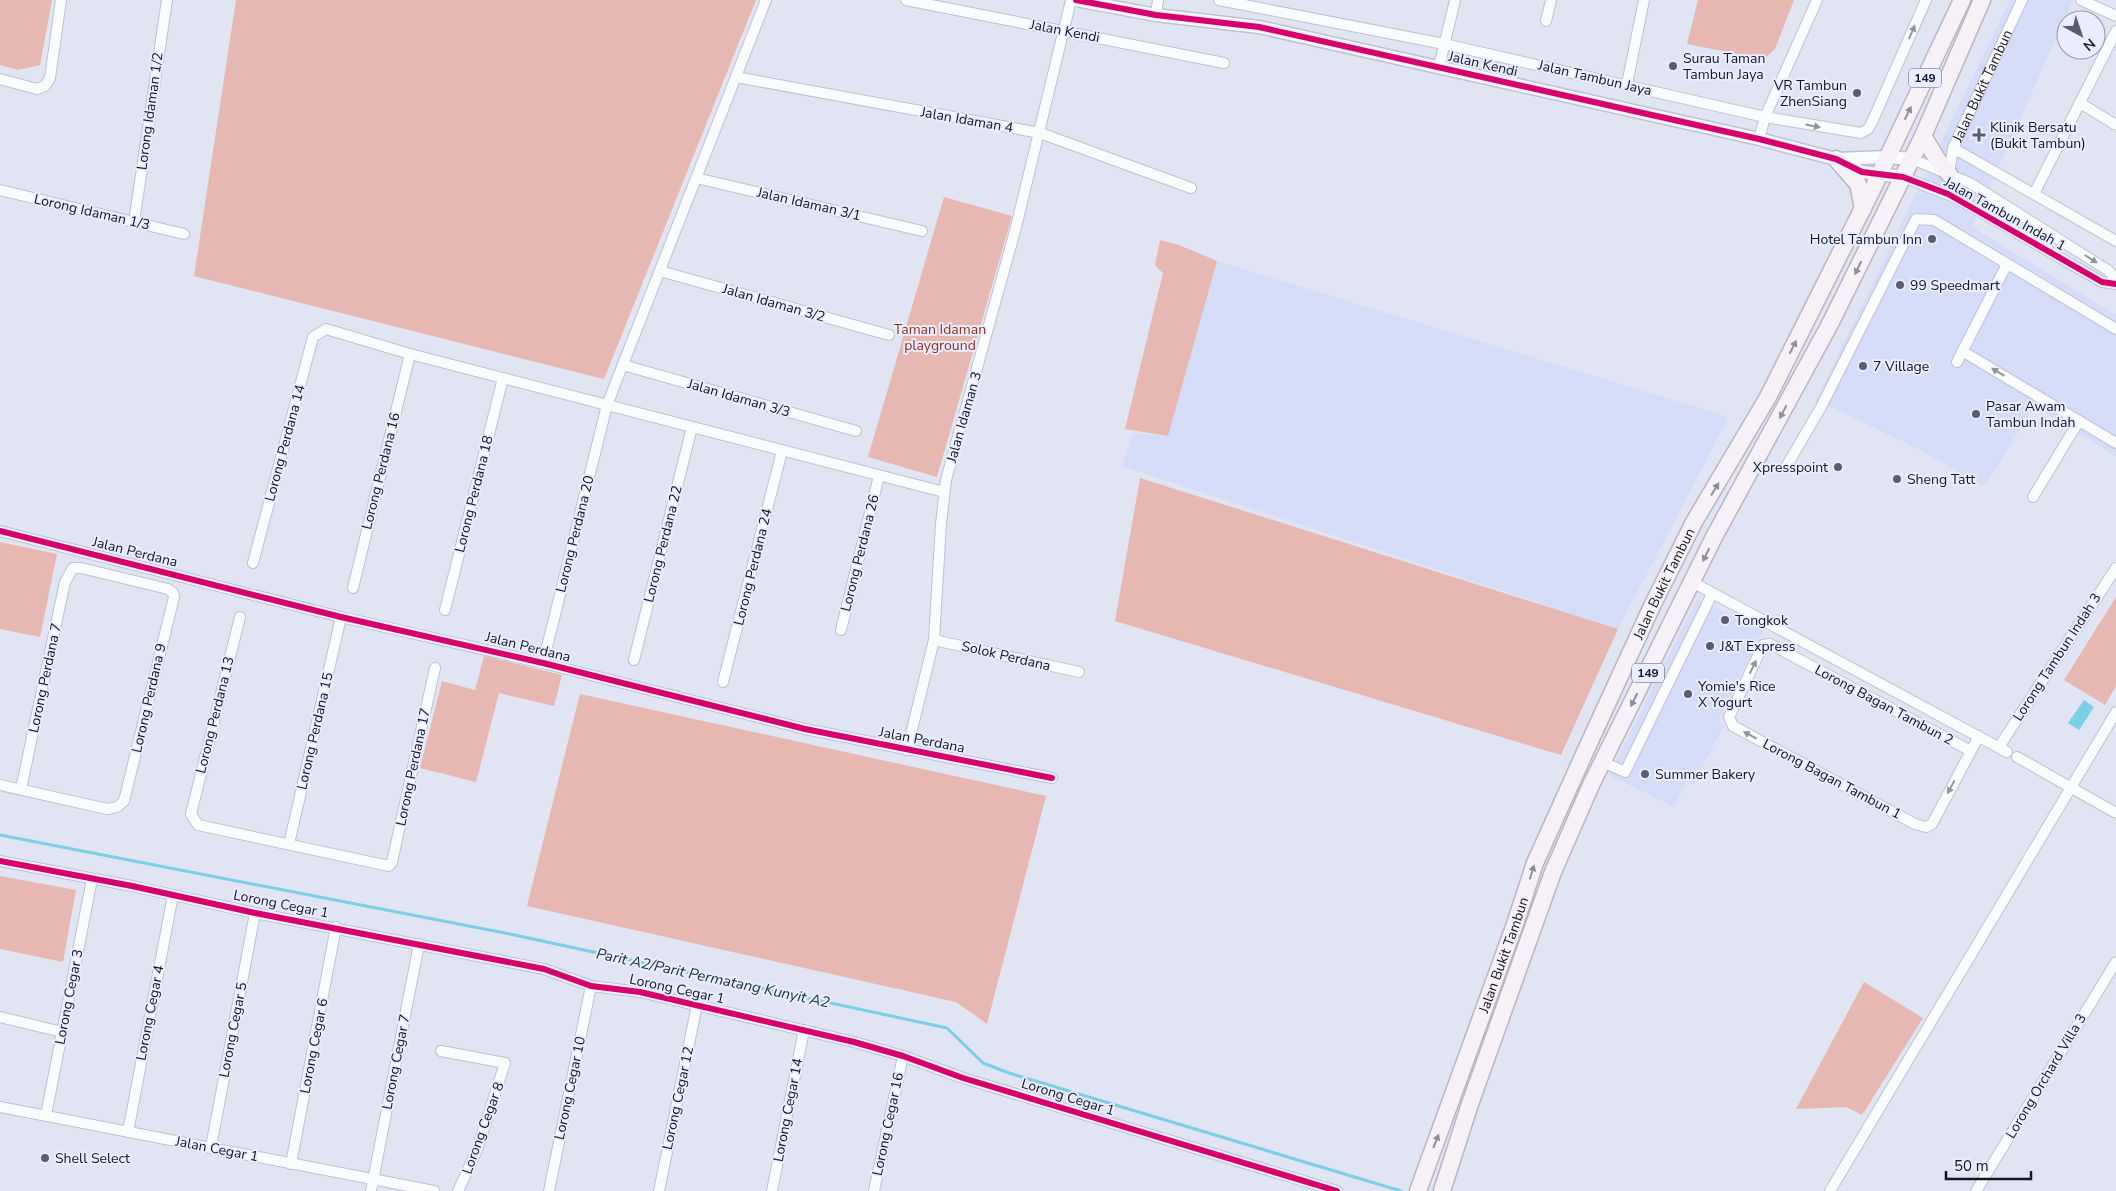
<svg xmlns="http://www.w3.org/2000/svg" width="2116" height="1191" font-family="'Nunito Sans',sans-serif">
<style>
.built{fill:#d5dcf8}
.green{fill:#e7b7b2}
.water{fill:#79cfe5}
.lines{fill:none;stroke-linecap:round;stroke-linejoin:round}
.stream{stroke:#79cfe5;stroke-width:3}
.minor-casing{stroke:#bec1cf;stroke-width:12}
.tertiary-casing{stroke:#bec1cf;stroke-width:15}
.primary-casing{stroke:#bab3c2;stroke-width:19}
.minor{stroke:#fafbfd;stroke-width:10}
.tertiary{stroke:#fafbfd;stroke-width:12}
.primary{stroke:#f5f1f6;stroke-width:16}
.cycleway-casing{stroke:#e9edff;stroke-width:9}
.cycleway{stroke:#d6006c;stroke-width:6}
.oneway{fill:#92949b}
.oneway2{fill:#8f8e98}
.poi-dot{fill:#5a5d6c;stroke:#e9edff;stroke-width:2}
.labels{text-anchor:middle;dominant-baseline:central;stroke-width:4;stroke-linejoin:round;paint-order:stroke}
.shield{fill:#e9edff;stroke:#525666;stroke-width:1}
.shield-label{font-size:12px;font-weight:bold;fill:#121524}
.street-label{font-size:14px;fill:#121524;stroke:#e9edff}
.poi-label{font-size:14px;fill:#121524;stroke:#e9edff;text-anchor:start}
.park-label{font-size:14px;fill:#912f19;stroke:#e9edff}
.water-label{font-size:15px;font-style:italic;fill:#153036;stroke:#e9edff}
</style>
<rect width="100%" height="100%" fill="#e1e4f2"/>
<!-- built -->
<g class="built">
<polygon points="2010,0 2073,0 1972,227 2116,315 2116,456 2034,406 1985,486 1912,446 1816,400"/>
<polygon points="1217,261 1729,417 1618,629 1122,466 1133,433 1168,436"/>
<polygon points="1697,599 1763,631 1718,721 1724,725 1693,785 1686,782 1674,807 1609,775"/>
</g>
<!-- green -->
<g class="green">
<polygon points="0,0 52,0 40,65 18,70 0,65"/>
<polygon points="236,0 756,0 604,379 194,276"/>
<polygon points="1698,0 1794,0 1775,49 1764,59 1687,44"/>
<polygon points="944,197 1012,216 937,477 868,457"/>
<polygon points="1160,240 1179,245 1217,261 1168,436 1125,429 1163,273 1155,265"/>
<polygon points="1140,478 1618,629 1561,755 1115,621"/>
<polygon points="0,542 57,554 40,637 0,629"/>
<polygon points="2116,597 2116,686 2105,705 2064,680"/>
<polygon points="484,656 562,675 554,706 499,693 476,782 420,768 442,681 475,690"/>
<polygon points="580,694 1046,796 987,1024 956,1002 527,906"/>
<polygon points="0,876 76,890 63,962 0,949"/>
<polygon points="1864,982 1923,1018 1862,1115 1846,1107 1796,1109"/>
</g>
<!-- water -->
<polygon class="water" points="2084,700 2094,707 2079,730 2068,723"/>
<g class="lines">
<!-- stream -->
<polyline class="stream" points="0,835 505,933 947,1028 983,1063 1009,1073 1401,1191"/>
<defs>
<g id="minor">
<polyline points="906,0 1224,63"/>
<polyline points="1219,0 1444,44 1765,117 1861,133 1868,129 1872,122 1926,0"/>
<polyline points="2081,0 2116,16"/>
<polyline points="1156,15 1158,0"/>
<polyline points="1546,21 1551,0"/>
<polyline points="1439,67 1455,0"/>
<polyline points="736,77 1040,133 1191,188"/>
<polyline points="0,79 37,89 45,86 50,78 61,0"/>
<polyline points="1627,84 1644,0"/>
<polyline points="2080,103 2116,125"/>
<polyline points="1759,139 1765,117 1817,0"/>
<polyline points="1953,148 2116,241"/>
<polyline points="1912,159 1970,183 2109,271 2116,280"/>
<path id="s1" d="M 1949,174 L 1953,148 L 2022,0"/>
<polyline points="1903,177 1957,198 2102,282 2116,284"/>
<polyline points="696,178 922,231"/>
<polyline points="0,190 184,234"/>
<polyline points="2034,194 2116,31"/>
<polyline points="134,222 167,0"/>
<polyline points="660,271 889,335"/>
<polyline points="1962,351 2116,443"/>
<polyline points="1957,362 2007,264"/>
<polyline points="623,365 856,431"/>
<polyline points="1786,467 1821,407 1916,219 1934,220 2116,329"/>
<polyline points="2033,497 2079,421"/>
<polyline points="0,531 341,617 543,663 805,729 1052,778"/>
<polyline points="253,563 313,337 326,329 410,354 944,492"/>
<polyline points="1692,582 2007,752"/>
<polyline points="353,588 410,354"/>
<polyline points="445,610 503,378"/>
<polyline points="240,617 191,814 198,825 389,866 392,862 435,668"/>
<polyline points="841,630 879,476"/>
<polyline points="934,640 1079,672"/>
<polyline points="634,660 692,427"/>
<polyline points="543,663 607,405 766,0"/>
<polyline points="723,682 782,451"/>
<polyline points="1999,747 2116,568"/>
<polyline points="907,750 934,640 941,524 946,480 1015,231 1071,0"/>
<polyline points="1971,751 1770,644 1763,645 1729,717 1733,726 1915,824 1926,827 1932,824 1979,736"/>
<polyline points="2017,757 2116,813"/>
<polyline points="1603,762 1625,772 1712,594"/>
<polyline points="0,785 107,809 117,807 124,801 174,597 173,593 168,589 81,568 73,568 65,582 21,789"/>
<polyline points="289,844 341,617"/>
<polyline points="0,861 132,886 255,913 544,969 591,986 640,992 854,1042 903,1056 963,1078 1337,1191"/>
<polyline points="0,1017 62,1032"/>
<polyline points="441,1051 505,1063 477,1150 458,1191"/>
<polyline points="0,1107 434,1191"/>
<polyline points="46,1115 92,879"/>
<polyline points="128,1132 173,895"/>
<polyline points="211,1147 255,913"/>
<polyline points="291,1164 336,927"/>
<polyline points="371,1191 419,944"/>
<polyline points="549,1191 591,986"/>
<polyline points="659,1191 697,1005"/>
<polyline points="772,1191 804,1030"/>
<polyline points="874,1191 903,1056"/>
<polyline points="1830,1191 2116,712"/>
<polyline points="1976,1191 2116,962"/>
</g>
<g id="tertiary">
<polyline points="1076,0 1156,15 1259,27 1759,139 1836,159 1862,172 1903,177"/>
<polyline points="1837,159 1887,157 1912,159"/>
</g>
<g id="primary">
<polyline points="1923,136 1937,159 1949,174"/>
<polyline points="1836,159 1858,184 1863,209"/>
<path id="s2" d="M 1418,1191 L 1515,924 L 1535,863 L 1585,752 L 1652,606 L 1694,522 L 1768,397 L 1874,186 L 1962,0"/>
<polyline points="1442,1191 1470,1104 1553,872 1591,785 1714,537 1830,324 1923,136 1982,0"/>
</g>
</defs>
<!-- minor casing -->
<use href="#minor" class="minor-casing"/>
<!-- tertiary casing -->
<use href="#tertiary" class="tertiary-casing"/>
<!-- primary casing -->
<use href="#primary" class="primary-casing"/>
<!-- minor -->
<use href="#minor" class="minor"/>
<!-- tertiary -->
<use href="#tertiary" class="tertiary"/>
<!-- primary -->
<use href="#primary" class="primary"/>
<defs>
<g id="cycleway">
<polyline points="1076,0 1156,15 1259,27 1759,139 1836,159 1862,172 1903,177 1948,194 2102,282 2116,284"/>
<polyline points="0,531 341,617 543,663 805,729 1052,778"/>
<polyline points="0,861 132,886 255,913 544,969 591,986 640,992 854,1042 903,1056 963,1078 1337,1191"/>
</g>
</defs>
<!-- cycleway casing -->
<use href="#cycleway" class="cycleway-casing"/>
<!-- cycleway -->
<use href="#cycleway" class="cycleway"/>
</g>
<!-- one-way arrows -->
<defs><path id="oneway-solid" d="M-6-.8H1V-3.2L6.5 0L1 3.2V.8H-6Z" transform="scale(1.25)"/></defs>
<g class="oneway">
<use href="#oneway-solid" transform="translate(1912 32) rotate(-66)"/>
<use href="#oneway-solid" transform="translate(1813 126) rotate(11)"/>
<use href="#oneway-solid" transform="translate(2091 259) rotate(32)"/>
<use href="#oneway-solid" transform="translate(1998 372) rotate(-149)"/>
<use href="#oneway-solid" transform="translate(1753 667) rotate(-64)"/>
<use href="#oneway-solid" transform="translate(1750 735) rotate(-152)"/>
<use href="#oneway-solid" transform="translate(1951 787) rotate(118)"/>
</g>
<g class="oneway2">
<use href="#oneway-solid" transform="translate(1908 113) rotate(-64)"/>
<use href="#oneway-solid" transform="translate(1858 268) rotate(116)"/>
<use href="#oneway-solid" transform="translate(1793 347) rotate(-63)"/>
<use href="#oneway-solid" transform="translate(1783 412) rotate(118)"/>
<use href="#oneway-solid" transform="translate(1715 489) rotate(-59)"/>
<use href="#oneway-solid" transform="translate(1706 555) rotate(116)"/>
<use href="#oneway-solid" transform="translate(1634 700) rotate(117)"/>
<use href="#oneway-solid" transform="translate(1532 872) rotate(-73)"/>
<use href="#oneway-solid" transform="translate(1436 1141) rotate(-69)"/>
</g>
<!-- markers -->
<g class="poi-dot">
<circle cx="1673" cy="66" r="5"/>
<circle cx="1857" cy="93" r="5"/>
<path d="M1976.5 127.5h5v5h5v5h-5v5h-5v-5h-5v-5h5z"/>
<circle cx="1932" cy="239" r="5"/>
<circle cx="1900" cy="285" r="5"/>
<circle cx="1863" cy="366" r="5"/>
<circle cx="1976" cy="414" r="5"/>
<circle cx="1838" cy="467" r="5"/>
<circle cx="1897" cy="479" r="5"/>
<circle cx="1725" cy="620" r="5"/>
<circle cx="1710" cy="646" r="5"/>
<circle cx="1688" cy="694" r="5"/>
<circle cx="1645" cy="774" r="5"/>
<circle cx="45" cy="1158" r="5"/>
</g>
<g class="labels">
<!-- shield labels -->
<g class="shield">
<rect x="1909" y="68.5" width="32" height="19" rx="4"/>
<rect x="1632" y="663.5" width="32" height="19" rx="4"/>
</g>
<g class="shield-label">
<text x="1925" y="78">149</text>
<text x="1648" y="673">149</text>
</g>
<!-- street labels -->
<g class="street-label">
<text transform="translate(1065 31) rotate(11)">Jalan Kendi</text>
<text transform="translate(1483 64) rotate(13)">Jalan Kendi</text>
<text transform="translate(1595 78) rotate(13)">Jalan Tambun Jaya</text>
<text stroke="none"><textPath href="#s1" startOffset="95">Jalan Bukit Tambun</textPath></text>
<text transform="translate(150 111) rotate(-82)">Lorong Idaman 1/2</text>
<text transform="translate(967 120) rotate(10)">Jalan Idaman 4</text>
<text transform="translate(809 204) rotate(13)">Jalan Idaman 3/1</text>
<text transform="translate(92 212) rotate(13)">Lorong Idaman 1/3</text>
<text transform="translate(2005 214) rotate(29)">Jalan Tambun Indah 1</text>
<text transform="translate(774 303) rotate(16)">Jalan Idaman 3/2</text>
<text transform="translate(739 398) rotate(16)">Jalan Idaman 3/3</text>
<text transform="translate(964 417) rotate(-74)">Jalan Idaman 3</text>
<text transform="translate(285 443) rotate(-75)">Lorong Perdana 14</text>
<text transform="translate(381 471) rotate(-76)">Lorong Perdana 16</text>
<text transform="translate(474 494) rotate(-76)">Lorong Perdana 18</text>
<text transform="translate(575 534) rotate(-76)">Lorong Perdana 20</text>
<text transform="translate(663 544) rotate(-76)">Lorong Perdana 22</text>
<text transform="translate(135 552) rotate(14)">Jalan Perdana</text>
<text transform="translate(860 553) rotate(-76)">Lorong Perdana 26</text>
<text transform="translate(753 567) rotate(-76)">Lorong Perdana 24</text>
<text stroke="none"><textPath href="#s2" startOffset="656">Jalan Bukit Tambun</textPath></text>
<text transform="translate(528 647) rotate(14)">Jalan Perdana</text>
<text transform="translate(1006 656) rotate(13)">Solok Perdana</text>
<text transform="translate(2057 657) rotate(-57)">Lorong Tambun Indah 3</text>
<text transform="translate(45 678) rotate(-78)">Lorong Perdana 7</text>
<text transform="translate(149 698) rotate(-77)">Lorong Perdana 9</text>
<text transform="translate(1884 705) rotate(28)">Lorong Bagan Tambun 2</text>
<text transform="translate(215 715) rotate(-76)">Lorong Perdana 13</text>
<text transform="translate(315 731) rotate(-77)">Lorong Perdana 15</text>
<text transform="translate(922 740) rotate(11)">Jalan Perdana</text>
<text transform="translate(413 767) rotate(-78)">Lorong Perdana 17</text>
<text transform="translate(1832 779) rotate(28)">Lorong Bagan Tambun 1</text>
<text transform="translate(281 904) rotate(11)">Lorong Cegar 1</text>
<text stroke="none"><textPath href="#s2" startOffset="251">Jalan Bukit Tambun</textPath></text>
<text transform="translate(677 989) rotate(12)">Lorong Cegar 1</text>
<text transform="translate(69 997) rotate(-79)">Lorong Cegar 3</text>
<text transform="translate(150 1013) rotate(-79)">Lorong Cegar 4</text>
<text transform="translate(233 1030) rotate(-79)">Lorong Cegar 5</text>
<text transform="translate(314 1046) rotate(-79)">Lorong Cegar 6</text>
<text transform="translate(396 1062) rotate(-79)">Lorong Cegar 7</text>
<text transform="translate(2046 1076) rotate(-59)">Lorong Orchard Villa 3</text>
<text transform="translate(570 1088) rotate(-78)">Lorong Cegar 10</text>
<text transform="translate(1068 1097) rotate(17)">Lorong Cegar 1</text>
<text transform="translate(678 1098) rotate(-78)">Lorong Cegar 12</text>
<text transform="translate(788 1110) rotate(-79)">Lorong Cegar 14</text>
<text transform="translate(888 1124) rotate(-78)">Lorong Cegar 16</text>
<text transform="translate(483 1128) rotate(-70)">Lorong Cegar 8</text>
<text transform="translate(217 1149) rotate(11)">Jalan Cegar 1</text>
</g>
<!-- poi labels -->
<g class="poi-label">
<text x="1683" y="58">Surau Taman<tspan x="1683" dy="16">Tambun Jaya</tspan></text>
<text x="1847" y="85" text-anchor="end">VR Tambun<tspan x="1847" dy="16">ZhenSiang</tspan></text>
<text x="1990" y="127">Klinik Bersatu<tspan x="1990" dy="16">(Bukit Tambun)</tspan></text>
<text x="1922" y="239" text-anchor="end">Hotel Tambun Inn</text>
<text x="1910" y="285">99 Speedmart</text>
<text x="1873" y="366">7 Village</text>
<text x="1986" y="406">Pasar Awam<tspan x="1986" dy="16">Tambun Indah</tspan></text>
<text x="1828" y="467" text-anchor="end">Xpresspoint</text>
<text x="1907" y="479">Sheng Tatt</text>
<text x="1735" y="620">Tongkok</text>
<text x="1720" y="646">J&amp;T Express</text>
<text x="1698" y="686">Yomie's Rice<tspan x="1698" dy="16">X Yogurt</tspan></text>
<text x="1655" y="774">Summer Bakery</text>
<text x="55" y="1158">Shell Select</text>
</g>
<!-- park labels -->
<g class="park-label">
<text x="940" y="329">Taman Idaman<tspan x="940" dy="16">playground</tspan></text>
</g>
<!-- water labels -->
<g class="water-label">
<text transform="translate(713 978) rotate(12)">Parit A2/Parit Permatang Kunyit A2</text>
</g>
</g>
<!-- north arrow -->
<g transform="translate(2081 35) rotate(140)"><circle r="24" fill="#e9edff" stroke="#9397a7"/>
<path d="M0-4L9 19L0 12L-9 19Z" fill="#5a5d6c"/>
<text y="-8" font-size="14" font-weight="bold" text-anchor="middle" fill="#121524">N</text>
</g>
<!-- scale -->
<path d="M1946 1171v8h85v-8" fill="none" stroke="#121524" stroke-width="2.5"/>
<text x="1954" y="1171" font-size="15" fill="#121524" stroke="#e9edff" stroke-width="4" paint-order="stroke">50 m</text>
</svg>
